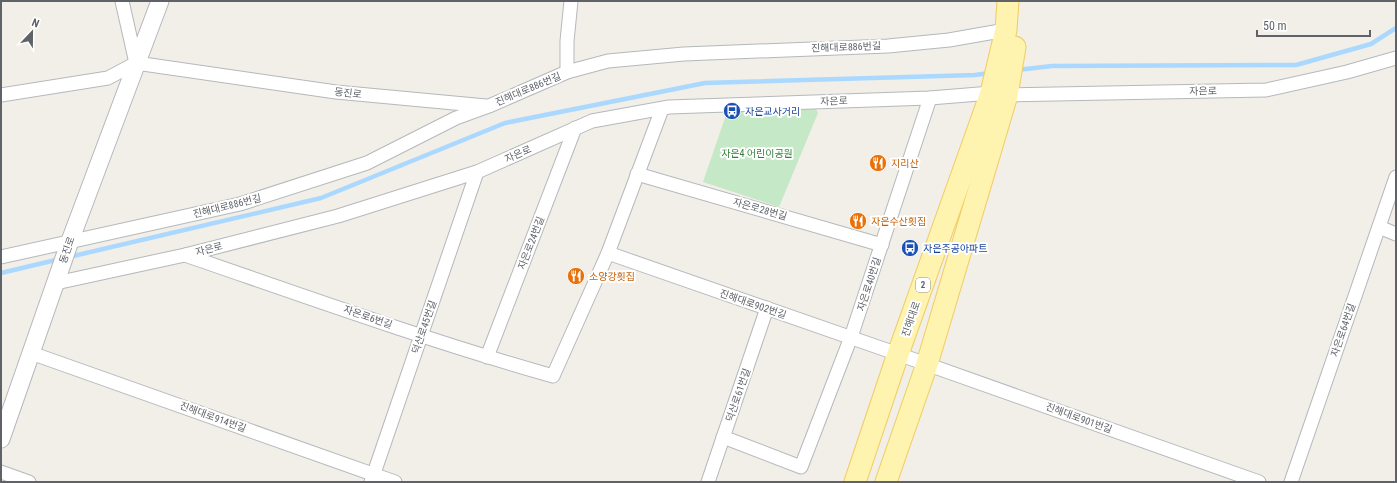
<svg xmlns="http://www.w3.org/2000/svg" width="1397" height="483" font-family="'Roboto Condensed','Noto Sans KR',sans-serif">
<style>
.green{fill:#c5e8c6}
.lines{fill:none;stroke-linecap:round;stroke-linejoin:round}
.stream{stroke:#aad8fe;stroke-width:4.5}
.minor-casing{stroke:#b5b8bc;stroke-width:15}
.tertiary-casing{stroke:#b5b8bc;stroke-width:19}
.primary-casing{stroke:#f1cc61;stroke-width:23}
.minor{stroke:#fff;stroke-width:13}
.tertiary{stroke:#fff;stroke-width:17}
.primary{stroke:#fef3af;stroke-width:21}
.labels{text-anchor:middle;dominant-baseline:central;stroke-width:4;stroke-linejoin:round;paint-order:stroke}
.shield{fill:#fff;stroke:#8f9295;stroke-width:1}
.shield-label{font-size:9px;font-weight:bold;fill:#5f6368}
.street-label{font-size:10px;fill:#5f6368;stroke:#fff}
.transit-label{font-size:10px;fill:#164399;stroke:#fff;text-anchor:start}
.park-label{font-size:10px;fill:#35813a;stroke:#fff}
.food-label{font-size:10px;fill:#c56008;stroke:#fff;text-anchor:start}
</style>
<rect width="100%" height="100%" fill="#f1efe8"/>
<!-- green -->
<polygon class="green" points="816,109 818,113 779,207 703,182 727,112"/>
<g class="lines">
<!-- stream -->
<g class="stream">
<polyline points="1017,70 1052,66 1296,65 1371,44 1396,28"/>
<polyline points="69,257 321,198 505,123 705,83 975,75 990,73"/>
<polyline points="1,273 60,259"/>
</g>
<defs>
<g id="minor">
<polyline points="122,1 136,63"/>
<polyline points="136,63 336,92 486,106"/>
<polyline points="567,72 567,41 571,1"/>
<polyline points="1,95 108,78 136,63"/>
<polyline points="1007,95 1266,90 1347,72 1396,58"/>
<polyline points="637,174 882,245"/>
<polyline points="1379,227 1396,234"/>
<polyline points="608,253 898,354 1259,482"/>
<path d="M 185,255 C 307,297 429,341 553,376 L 608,253 L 662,109"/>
<polyline points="1,257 240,204 367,163 456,118 489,106 567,72 608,61 684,54 888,46 949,40 1006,30"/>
<polyline points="56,283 185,255 338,216 477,172 592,121 669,107 930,98 991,93"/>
<polyline points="31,353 395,482"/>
<polyline points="487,357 575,128"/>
<polyline points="723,437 801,467 851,337 930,98"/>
<polyline points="1,472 29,482"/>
<polyline points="371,482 477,172"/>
<polyline points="708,482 767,308"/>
<polyline points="1291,482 1396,177"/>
</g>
<polyline id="tertiary" points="1,439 70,241 160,1"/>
<g id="primary">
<polyline points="855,482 898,354 991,93 1006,30 1008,1"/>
<polyline points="886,482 927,364 983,176 1007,95 1015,47"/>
</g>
</defs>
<!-- minor casing -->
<use href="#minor" class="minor-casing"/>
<!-- tertiary casing -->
<use href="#tertiary" class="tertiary-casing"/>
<!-- primary casing -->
<use href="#primary" class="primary-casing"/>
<!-- minor -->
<use href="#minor" class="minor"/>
<!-- tertiary -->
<use href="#tertiary" class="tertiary"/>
<!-- primary -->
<use href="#primary" class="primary"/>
</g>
<!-- icons -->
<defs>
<symbol id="bus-disc" viewBox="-11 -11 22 22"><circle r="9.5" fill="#1a4fb4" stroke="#fff"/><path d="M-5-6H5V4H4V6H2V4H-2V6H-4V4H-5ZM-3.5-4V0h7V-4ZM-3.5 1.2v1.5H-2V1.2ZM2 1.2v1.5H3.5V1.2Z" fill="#fff"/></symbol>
<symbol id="restaurant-disc" viewBox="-11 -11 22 22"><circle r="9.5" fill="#e8710a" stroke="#fff"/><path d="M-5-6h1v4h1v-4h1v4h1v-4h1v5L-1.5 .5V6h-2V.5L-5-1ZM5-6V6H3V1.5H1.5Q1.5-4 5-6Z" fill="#fff"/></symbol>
</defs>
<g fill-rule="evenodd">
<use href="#bus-disc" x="722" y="101" width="20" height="20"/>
<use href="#restaurant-disc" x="868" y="153" width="20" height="20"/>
<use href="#restaurant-disc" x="848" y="211" width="20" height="20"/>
<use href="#bus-disc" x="900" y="238" width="20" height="20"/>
<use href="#restaurant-disc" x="566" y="266" width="20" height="20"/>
</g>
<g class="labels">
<!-- shield labels -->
<rect class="shield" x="916" y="278" width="14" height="14" rx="3"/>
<g class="shield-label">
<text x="923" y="285">2</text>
</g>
<!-- street labels -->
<g class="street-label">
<text transform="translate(846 47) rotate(-2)">진해대로886번길</text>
<text transform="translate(528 89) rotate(-23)">진해대로886번길</text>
<text transform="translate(1203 91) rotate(-1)">자은로</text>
<text transform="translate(348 93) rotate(6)">동진로</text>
<text transform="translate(834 101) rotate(-2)">자은로</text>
<text transform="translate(518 154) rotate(-24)">자은로</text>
<text transform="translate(227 206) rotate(-14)">진해대로886번길</text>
<text transform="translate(760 209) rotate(16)">자은로28번길</text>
<text transform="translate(531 243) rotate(-69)">자은로24번길</text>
<text transform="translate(209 249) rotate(-14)">자은로</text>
<text transform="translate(67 250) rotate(-71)">동진로</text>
<text transform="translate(869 284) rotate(-72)">자은로40번길</text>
<text transform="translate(753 304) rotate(19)">진해대로902번길</text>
<text transform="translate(368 317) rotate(19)">자은로6번길</text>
<text transform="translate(911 319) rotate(-71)">진해대로</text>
<text transform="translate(424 327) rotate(-71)">덕산로45번길</text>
<text transform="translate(1343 330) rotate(-71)">자은로64번길</text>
<text transform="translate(738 395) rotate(-71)">덕산로61번길</text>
<text transform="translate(213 417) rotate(20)">진해대로914번길</text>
<text transform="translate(1079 418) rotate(20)">진해대로901번길</text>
</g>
<!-- transit labels -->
<g class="transit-label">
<text x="745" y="111">자은교사거리</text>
<text x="923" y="248">자은주공아파트</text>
</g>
<!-- park labels -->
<g class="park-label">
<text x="757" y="153">자은4 어린이공원</text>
</g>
<!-- food labels -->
<g class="food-label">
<text x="891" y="163">지리산</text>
<text x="871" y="221">자은수산횟집</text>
<text x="589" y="276">소양강횟집</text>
</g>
</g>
<!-- border -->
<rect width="1397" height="483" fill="none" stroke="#5f6368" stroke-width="4"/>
<!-- north arrow -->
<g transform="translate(32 32) rotate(22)" stroke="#ffffff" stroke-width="3" paint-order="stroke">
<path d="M0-3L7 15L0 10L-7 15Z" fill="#5f6368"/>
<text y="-6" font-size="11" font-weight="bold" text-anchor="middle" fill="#5f6368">N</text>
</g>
<!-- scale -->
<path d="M1257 30v6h113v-6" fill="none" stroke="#5f6368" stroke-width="2"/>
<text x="1263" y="30" font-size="12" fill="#5f6368" stroke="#ffffff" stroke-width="3" paint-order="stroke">50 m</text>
</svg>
